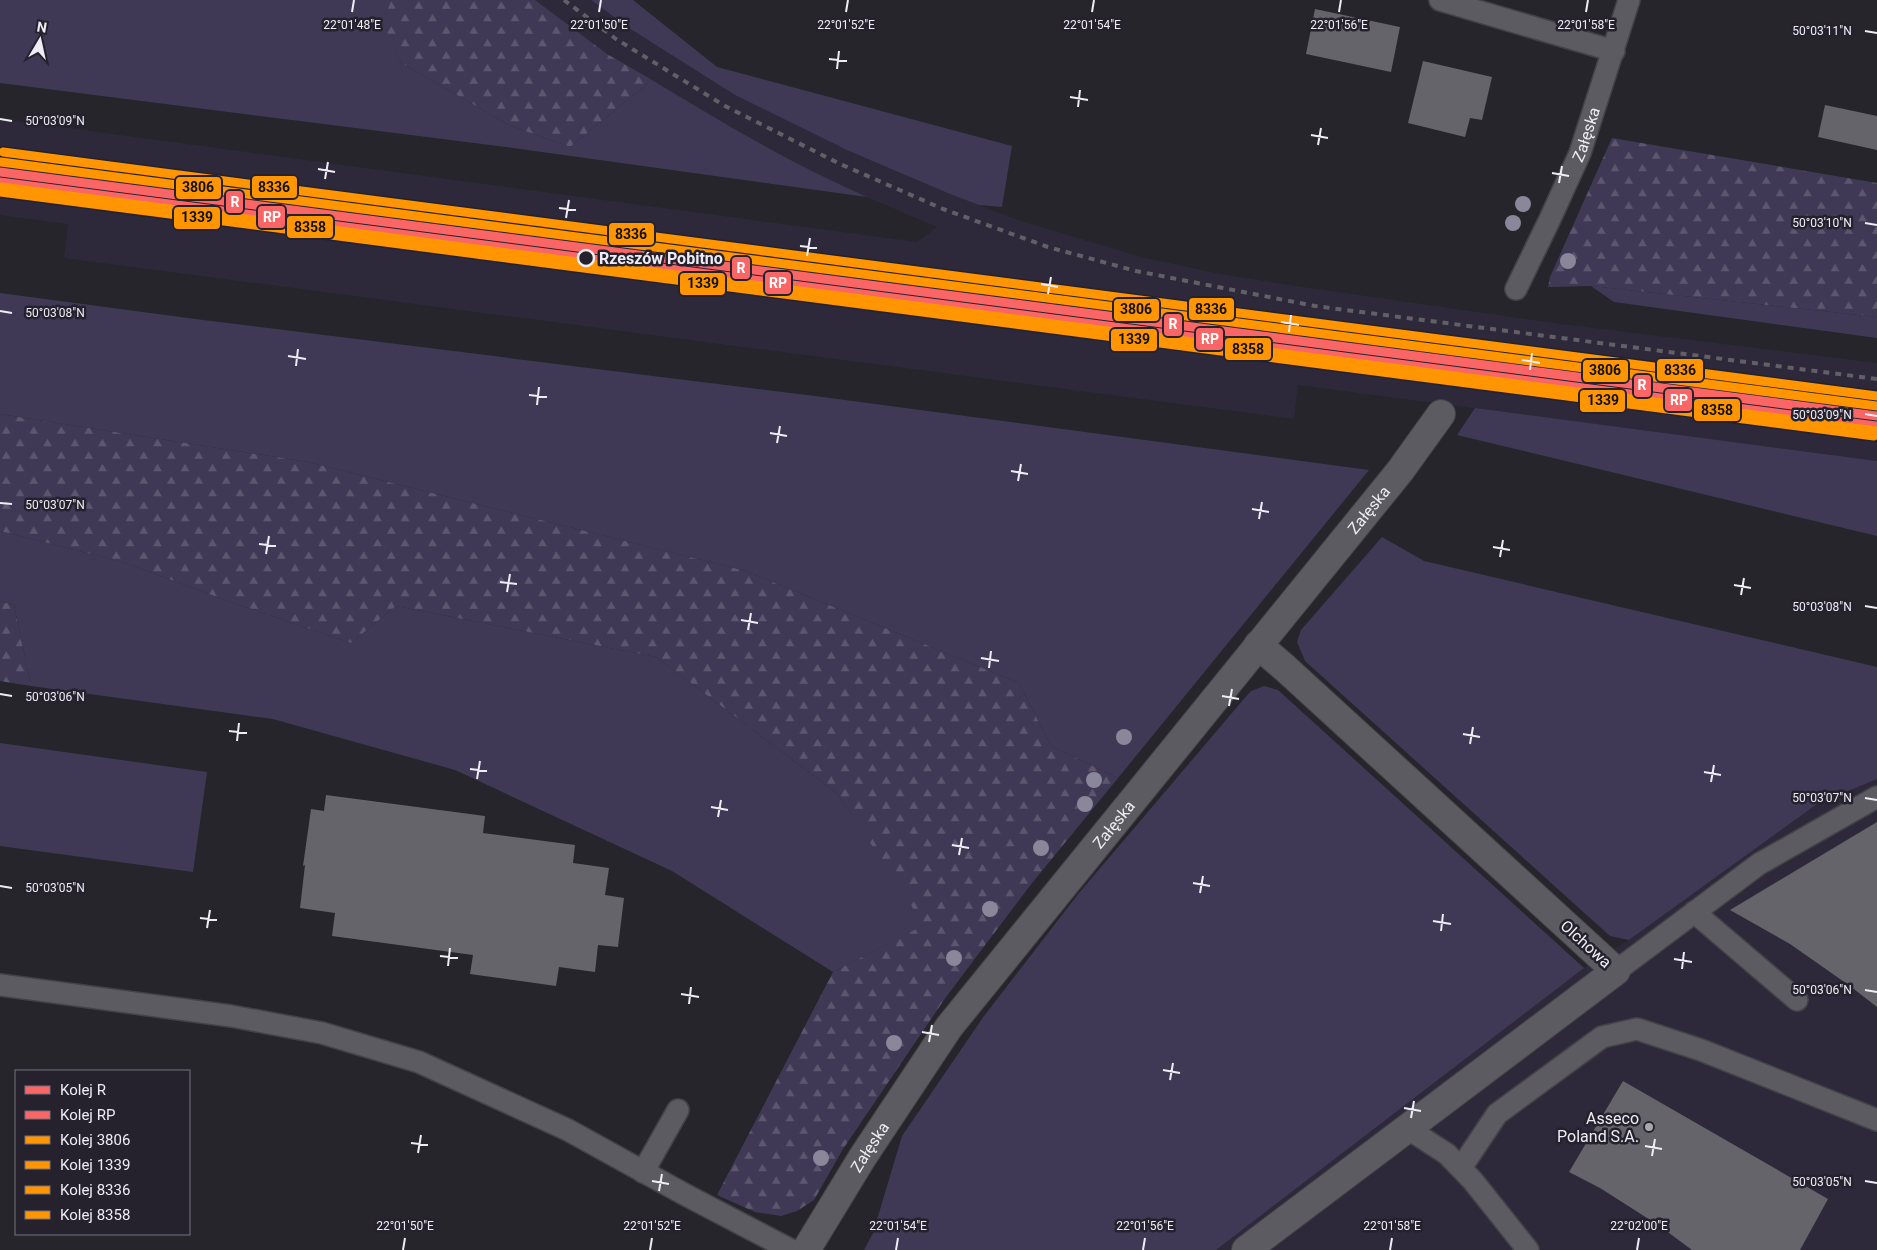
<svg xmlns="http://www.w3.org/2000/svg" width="1877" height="1250" font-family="Roboto,sans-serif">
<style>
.built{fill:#2e293a}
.grass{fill:#403955}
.forest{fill:url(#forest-firs)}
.building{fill:#65646a}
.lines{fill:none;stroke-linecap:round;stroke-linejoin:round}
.lane-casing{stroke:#434246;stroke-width:24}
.street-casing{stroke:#434246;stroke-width:30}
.lane{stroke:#5c5b61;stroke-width:21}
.street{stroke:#5c5b61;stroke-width:28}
.rail{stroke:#626066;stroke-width:4;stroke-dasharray:6 6;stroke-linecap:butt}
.rail-1-casing{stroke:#25222e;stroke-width:12}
.rail-2-casing{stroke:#25222e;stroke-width:12}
.rail-3-casing{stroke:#25222e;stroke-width:12}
.rail-4-casing{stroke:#25222e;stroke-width:12}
.rail-5-casing{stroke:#25222e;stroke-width:12}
.rail-6-casing{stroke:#25222e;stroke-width:12}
.rail-1{stroke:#fa6666;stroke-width:9}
.rail-2{stroke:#fa6666;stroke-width:9}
.rail-3{stroke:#ff9500;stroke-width:9}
.rail-4{stroke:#ff9500;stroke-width:9}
.rail-5{stroke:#ff9500;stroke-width:9}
.rail-6{stroke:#ff9500;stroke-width:9}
.tree{fill:#8b879a}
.ticks{fill:none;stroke:#eeedf5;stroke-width:2}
.stop-dot{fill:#25222e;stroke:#eeedf5;stroke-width:2.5}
.poi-dot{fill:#a8a7ae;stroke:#25222e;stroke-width:2}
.labels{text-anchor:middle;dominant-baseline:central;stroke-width:5;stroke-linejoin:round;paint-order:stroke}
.street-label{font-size:16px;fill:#eeedf5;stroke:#25222e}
.stop-label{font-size:16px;font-weight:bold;fill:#eeedf5;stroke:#25222e;text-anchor:start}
.poi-label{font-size:16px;fill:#eeedf5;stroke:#25222e;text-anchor:end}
.ticks-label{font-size:12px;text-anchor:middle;fill:#eeedf5;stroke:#25222e;stroke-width:5;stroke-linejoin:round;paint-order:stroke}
.line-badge{stroke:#25222e;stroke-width:2}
.badge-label{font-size:14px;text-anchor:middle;font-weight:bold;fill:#fff}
.pale-badge-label{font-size:14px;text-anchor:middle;font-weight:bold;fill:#111}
</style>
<defs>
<pattern id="forest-firs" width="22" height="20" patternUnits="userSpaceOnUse" patternTransform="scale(1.25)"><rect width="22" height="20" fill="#403955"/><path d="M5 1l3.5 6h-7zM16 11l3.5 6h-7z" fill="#5c566e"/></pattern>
</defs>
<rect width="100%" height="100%" fill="#26252b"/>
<!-- built -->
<g class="built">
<polygon points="535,0 591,0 629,28 735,95 849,151 950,194 1018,220 1141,257 1220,274 1296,286 1561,324 1877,363 1877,461 1298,385 1294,419 64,258 68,224 0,215 0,119 917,242 937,227 832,182 719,121 607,54"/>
<polygon points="1877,779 1877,1250 1216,1250 1584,968 1629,940 1817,804"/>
</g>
<!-- grass -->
<g class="grass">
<path d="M 0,0 L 391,0 L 384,23 L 401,63 L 511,126 L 570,147 L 652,80 C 721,122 792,164 867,197 L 513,148 L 0,83 Z"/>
<polygon points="591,0 633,0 717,67 1012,146 1002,207 979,205 950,194 849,151 735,95 629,28"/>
<polygon points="1591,286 1877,317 1877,338 1614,302"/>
<polygon points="0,293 203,320 815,396 1369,470 1118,778 1051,746 1019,683 746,571 308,462 0,414"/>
<polygon points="1475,408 1877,461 1877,536 1457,435"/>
<polygon points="0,531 126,563 225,600 351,643 396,606 656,657 838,794 925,925 833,972 672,871 455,770 273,719 31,686 14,605 0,601"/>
<polygon points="1382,537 1424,561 1877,667 1877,779 1817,804 1629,940 1610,936 1305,661 1297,642 1301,630"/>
<polygon points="1264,686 1278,690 1584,968 1216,1250 864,1250 873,1233 902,1136 984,1016 1079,893 1243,700 1251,691"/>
<polygon points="0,743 207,772 193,872 0,846"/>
</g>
<!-- forest -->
<g class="forest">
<polygon points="391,0 535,0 607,54 652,80 570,147 511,126 401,63 383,23"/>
<polygon points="1612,138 1877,183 1877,317 1591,286 1548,287 1550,277"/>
<polygon points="0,414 308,462 746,571 1019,683 1051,746 1118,778 1032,883 946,997 843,1149 814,1200 797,1211 781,1216 755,1212 717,1195 833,972 924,925 838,794 656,657 396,606 351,643 225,600 126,563 0,531"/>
<polygon points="0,601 14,605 31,686 0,681"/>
</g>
<!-- building -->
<g class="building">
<polygon points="1315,9 1400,27 1391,72 1306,54"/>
<polygon points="1423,61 1492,77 1482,120 1470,118 1465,137 1408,123"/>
<polygon points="1825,105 1877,116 1877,150 1818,137"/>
<polygon points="326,795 485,816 483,833 575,845 573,863 609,868 605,895 624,898 618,947 598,945 595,972 559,967 556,986 470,974 473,955 332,936 335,913 300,908 305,865 303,866 311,809 324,811"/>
<polygon points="1877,822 1877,1007 1850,986 1790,944 1730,910"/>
<polygon points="1623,1081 1828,1199 1800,1250 1692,1250 1661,1227 1633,1209 1600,1188 1569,1172"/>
</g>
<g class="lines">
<defs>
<g id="lane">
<polyline points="1440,0 1614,51"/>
<path id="s1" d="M 1516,289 L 1550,219 L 1580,153 L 1629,0"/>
<polyline points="1694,912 1797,1000"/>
<polyline points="1616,971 1759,864 1877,797"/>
<polyline points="0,985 231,1016 322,1033 419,1062 568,1130 684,1194 791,1250"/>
<polyline points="1407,1128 1447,1154 1473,1181 1528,1250"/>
<polyline points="1461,1168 1497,1114 1602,1037 1637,1029 1701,1050 1877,1120"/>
<polyline points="643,1172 678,1110"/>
</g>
<g id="street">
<path id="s2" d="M 806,1250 L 862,1158 L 949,1027 L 1400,471 L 1441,414"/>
<polyline points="1246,1250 1616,971 1285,668 1258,645"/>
</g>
</defs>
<!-- lane casing -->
<use href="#lane" class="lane-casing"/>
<!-- street casing -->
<use href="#street" class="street-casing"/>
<!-- lane -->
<use href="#lane" class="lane"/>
<!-- street -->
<use href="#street" class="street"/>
<!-- rail -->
<polyline class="rail" points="564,0 616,39 725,106 838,163 943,209 1048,247 1136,271 1315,306 1877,379"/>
<defs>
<polyline id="rail-1" points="0,172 1877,416"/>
<polyline id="rail-2" points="0,182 1876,426"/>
<polyline id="rail-3" points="1,162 1877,406"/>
<polyline id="rail-4" points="0,192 1874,436"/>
<polyline id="rail-5" points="3,152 1877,396"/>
<polyline id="rail-6" points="1,187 1877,431"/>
</defs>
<!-- rail-1 casing -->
<use href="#rail-1" class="rail-1-casing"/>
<!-- rail-2 casing -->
<use href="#rail-2" class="rail-2-casing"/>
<!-- rail-3 casing -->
<use href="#rail-3" class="rail-3-casing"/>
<!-- rail-4 casing -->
<use href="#rail-4" class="rail-4-casing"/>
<!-- rail-5 casing -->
<use href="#rail-5" class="rail-5-casing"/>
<!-- rail-6 casing -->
<use href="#rail-6" class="rail-6-casing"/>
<!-- rail-1 -->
<use href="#rail-1" class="rail-1"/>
<!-- rail-2 -->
<use href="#rail-2" class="rail-2"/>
<!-- rail-3 -->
<use href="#rail-3" class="rail-3"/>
<!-- rail-4 -->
<use href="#rail-4" class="rail-4"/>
<!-- rail-5 -->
<use href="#rail-5" class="rail-5"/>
<!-- rail-6 -->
<use href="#rail-6" class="rail-6"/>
</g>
<!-- trees -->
<g class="tree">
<circle cx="1523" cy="204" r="8"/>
<circle cx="1513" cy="223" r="8"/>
<circle cx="1568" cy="261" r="8"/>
<circle cx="1124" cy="737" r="8"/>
<circle cx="1094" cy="780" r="8"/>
<circle cx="1085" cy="804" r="8"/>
<circle cx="1041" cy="848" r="8"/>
<circle cx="990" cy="909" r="8"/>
<circle cx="954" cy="958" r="8"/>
<circle cx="894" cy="1043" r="8"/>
<circle cx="821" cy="1158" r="8"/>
</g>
<!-- ticks -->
<path class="ticks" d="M 352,12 L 354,0M 599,12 L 601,0M 846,12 L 848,0M 1092,12 L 1094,0M 1339,12 L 1341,0M 1586,12 L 1588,0M 1865,31 L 1877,33M 829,59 L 847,61M 837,69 L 839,51M 1070,97 L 1088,100M 1078,107 L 1080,90M 0,119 L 12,121M 1311,135 L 1328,138M 1318,145 L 1321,128M 318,169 L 335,172M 1552,173 L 1569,176M 325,179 L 328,162M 1559,183 L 1562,166M 559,208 L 576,210M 566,218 L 569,200M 1865,223 L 1877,225M 800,246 L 817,248M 807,256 L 810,238M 1041,284 L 1058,287M 1048,294 L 1051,277M 0,311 L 12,313M 1281,322 L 1299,325M 1289,332 L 1291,315M 288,356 L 306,359M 1522,360 L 1540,363M 296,366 L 298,349M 1530,370 L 1532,353M 529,395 L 547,397M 537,405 L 539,387M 1865,414 L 1877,416M 770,433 L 787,436M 777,443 L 780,426M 1011,471 L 1028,474M 1018,481 L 1021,464M 0,503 L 12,504M 1252,509 L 1269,512M 1259,519 L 1262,502M 259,544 L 276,546M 1493,547 L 1510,550M 266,554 L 269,536M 1500,557 L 1503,540M 500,582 L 517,584M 1734,585 L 1751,588M 507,592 L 510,574M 1741,595 L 1744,578M 1865,606 L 1877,608M 741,620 L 758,623M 748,630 L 751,613M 981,658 L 999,661M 989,668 L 991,651M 0,694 L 12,696M 1222,696 L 1239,699M 1229,706 L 1232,689M 229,731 L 247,733M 1463,734 L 1480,737M 237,741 L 239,723M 1470,744 L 1473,727M 470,769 L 487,771M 1704,772 L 1721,775M 477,779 L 480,761M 1711,782 L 1714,765M 1865,798 L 1877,800M 711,807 L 728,810M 718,817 L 721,800M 952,845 L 969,848M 959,855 L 962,838M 1193,883 L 1210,886M 0,886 L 12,888M 1200,893 L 1203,876M 200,918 L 217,920M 1433,921 L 1451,924M 207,928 L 210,910M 1441,931 L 1443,914M 440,956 L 458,958M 1674,959 L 1692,962M 448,966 L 450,948M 1682,969 L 1684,952M 1865,990 L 1877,992M 681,994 L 699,997M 689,1004 L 691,987M 922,1032 L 939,1035M 929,1042 L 932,1025M 1163,1070 L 1180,1073M 1170,1080 L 1173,1063M 1404,1108 L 1421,1111M 1411,1118 L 1414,1101M 411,1143 L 428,1145M 1645,1146 L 1662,1149M 418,1153 L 421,1135M 1652,1156 L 1655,1139M 652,1181 L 669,1184M 1865,1181 L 1877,1183M 659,1191 L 662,1174M 403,1250 L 405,1238M 650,1250 L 652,1238M 896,1250 L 898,1238M 1143,1250 L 1145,1238M 1390,1250 L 1392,1238M 1637,1250 L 1639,1238"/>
<!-- markers -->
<circle class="stop-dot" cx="586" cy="258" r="8"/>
<circle class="poi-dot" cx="1649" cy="1127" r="5"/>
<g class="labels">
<!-- street labels -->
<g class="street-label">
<text stroke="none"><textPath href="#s1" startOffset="170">Załęska</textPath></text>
<text stroke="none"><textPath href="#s2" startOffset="931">Załęska</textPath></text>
<text stroke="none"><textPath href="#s2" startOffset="526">Załęska</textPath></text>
<text transform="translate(1586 944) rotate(42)">Olchowa</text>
<text stroke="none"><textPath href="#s2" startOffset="121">Załęska</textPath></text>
</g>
<!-- stop labels -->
<g class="stop-label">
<text x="599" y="258">Rzeszów Pobitno</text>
</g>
<!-- poi labels -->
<g class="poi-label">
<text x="1639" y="1118">Asseco<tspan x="1639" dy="18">Poland S.A.</tspan></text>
</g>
</g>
<g class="ticks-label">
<text x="352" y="29">22°01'48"E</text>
<text x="599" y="29">22°01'50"E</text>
<text x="846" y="29">22°01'52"E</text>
<text x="1092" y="29">22°01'54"E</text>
<text x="1339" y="29">22°01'56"E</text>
<text x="1586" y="29">22°01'58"E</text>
<text x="1822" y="35">50°03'11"N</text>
<text x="55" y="125">50°03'09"N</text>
<text x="1822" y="227">50°03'10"N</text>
<text x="55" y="317">50°03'08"N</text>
<text x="1822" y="419">50°03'09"N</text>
<text x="55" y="509">50°03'07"N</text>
<text x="1822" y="611">50°03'08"N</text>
<text x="55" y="701">50°03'06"N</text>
<text x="1822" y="802">50°03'07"N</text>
<text x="55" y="892">50°03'05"N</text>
<text x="1822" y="994">50°03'06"N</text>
<text x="1822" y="1186">50°03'05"N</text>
<text x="405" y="1230">22°01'50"E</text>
<text x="652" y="1230">22°01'52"E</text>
<text x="898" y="1230">22°01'54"E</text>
<text x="1145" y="1230">22°01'56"E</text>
<text x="1392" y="1230">22°01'58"E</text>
<text x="1639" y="1230">22°02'00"E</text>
</g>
<g class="line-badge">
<rect x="251" y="175" width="47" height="24" rx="5" fill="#ff9500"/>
<rect x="175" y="176" width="47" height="24" rx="5" fill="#ff9500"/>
<rect x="225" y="190" width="19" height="24" rx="5" fill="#fa6666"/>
<rect x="257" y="205" width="29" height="24" rx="5" fill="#fa6666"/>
<rect x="173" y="206" width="48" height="24" rx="5" fill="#ff9500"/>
<rect x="286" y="215" width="48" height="24" rx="5" fill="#ff9500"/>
<rect x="608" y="222" width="47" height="24" rx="5" fill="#ff9500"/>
<rect x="731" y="256" width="20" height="24" rx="5" fill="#fa6666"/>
<rect x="764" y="271" width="28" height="24" rx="5" fill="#fa6666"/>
<rect x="679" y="272" width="47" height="24" rx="5" fill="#ff9500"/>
<rect x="1188" y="297" width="47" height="24" rx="5" fill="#ff9500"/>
<rect x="1113" y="298" width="47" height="24" rx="5" fill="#ff9500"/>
<rect x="1163" y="313" width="20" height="24" rx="5" fill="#fa6666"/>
<rect x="1195" y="327" width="29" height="24" rx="5" fill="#fa6666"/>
<rect x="1110" y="328" width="48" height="24" rx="5" fill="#ff9500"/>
<rect x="1224" y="337" width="48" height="24" rx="5" fill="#ff9500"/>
<rect x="1656" y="358" width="48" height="24" rx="5" fill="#ff9500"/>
<rect x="1582" y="359" width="47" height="24" rx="5" fill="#ff9500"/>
<rect x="1633" y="374" width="19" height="24" rx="5" fill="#fa6666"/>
<rect x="1664" y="388" width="29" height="24" rx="5" fill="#fa6666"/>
<rect x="1579" y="389" width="47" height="24" rx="5" fill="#ff9500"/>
<rect x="1693" y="398" width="48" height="24" rx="5" fill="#ff9500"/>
</g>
<g class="badge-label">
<text x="235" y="207">R</text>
<text x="272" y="222">RP</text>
<text x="741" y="273">R</text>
<text x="778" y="288">RP</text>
<text x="1173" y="329">R</text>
<text x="1210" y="344">RP</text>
<text x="1642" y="390">R</text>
<text x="1679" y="405">RP</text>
</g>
<g class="pale-badge-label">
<text x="274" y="192">8336</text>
<text x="198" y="192">3806</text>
<text x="197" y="222">1339</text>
<text x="310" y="232">8358</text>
<text x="631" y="239">8336</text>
<text x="703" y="288">1339</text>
<text x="1211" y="314">8336</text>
<text x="1136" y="314">3806</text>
<text x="1134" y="344">1339</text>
<text x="1248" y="354">8358</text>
<text x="1680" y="375">8336</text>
<text x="1605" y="375">3806</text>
<text x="1603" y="405">1339</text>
<text x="1717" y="415">8358</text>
</g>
<!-- legend -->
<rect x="15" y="1070" width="175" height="165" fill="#25222e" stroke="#75737e"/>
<rect x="25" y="1086" width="25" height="8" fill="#fa6666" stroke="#75737e"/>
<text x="60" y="1095" font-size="15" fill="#eeedf5">Kolej R</text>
<rect x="25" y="1111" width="25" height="8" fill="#fa6666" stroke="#75737e"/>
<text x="60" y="1120" font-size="15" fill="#eeedf5">Kolej RP</text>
<rect x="25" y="1136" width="25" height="8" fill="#ff9500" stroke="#75737e"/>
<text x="60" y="1145" font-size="15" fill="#eeedf5">Kolej 3806</text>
<rect x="25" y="1161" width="25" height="8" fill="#ff9500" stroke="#75737e"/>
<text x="60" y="1170" font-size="15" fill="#eeedf5">Kolej 1339</text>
<rect x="25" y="1186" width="25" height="8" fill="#ff9500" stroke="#75737e"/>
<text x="60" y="1195" font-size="15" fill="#eeedf5">Kolej 8336</text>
<rect x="25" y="1211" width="25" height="8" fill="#ff9500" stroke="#75737e"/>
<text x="60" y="1220" font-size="15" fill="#eeedf5">Kolej 8358</text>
<!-- north arrow -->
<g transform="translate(40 40) rotate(9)" stroke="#25222e" stroke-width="4" paint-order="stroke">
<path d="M0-4L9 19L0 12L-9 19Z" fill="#eeedf5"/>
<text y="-8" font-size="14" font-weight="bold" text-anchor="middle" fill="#eeedf5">N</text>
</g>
</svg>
